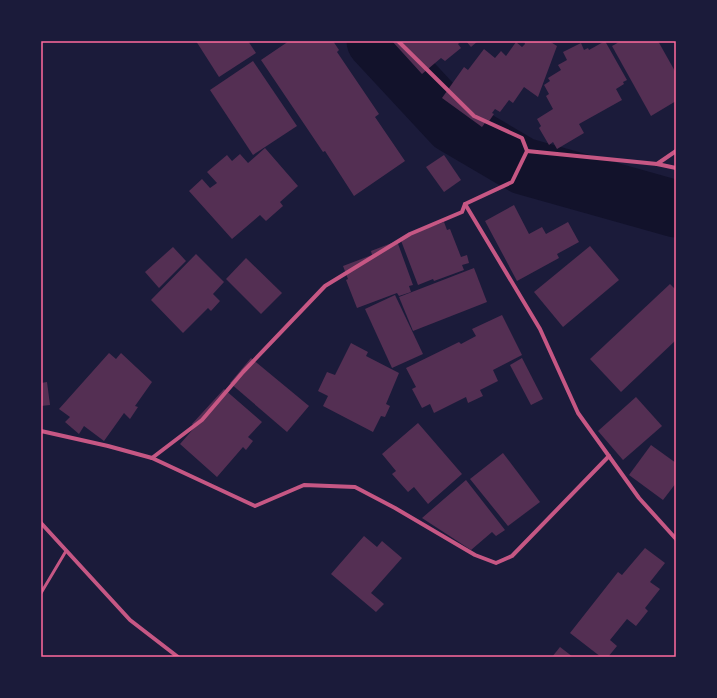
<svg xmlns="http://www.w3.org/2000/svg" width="717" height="698" font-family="'Source Sans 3',sans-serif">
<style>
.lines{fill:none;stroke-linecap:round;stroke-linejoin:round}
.river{stroke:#12122b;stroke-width:57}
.building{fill:#542f53}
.service{stroke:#c65784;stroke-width:3}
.minor{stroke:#c65784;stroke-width:4}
.neatline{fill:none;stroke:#ff6b9d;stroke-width:1.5}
</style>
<rect width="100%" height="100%" fill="#1b1b3a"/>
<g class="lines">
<!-- river -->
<polyline class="river" points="375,41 453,125 523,166 676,209"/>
</g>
<!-- building -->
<g class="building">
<polygon points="196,41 248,41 256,53 219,77"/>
<polygon points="289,41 333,41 339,50 337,52 379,114 375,117 405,161 354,196 325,151 323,152 261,60"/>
<polygon points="392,41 461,41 458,44 461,48 445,61 441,58 422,74"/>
<polygon points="466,41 478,41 471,47"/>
<polygon points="524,41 549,41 557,46 538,97 524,87 513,103 509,100 500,112 495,109 492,113 494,114 487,124 485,123 482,127 442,98 464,67 468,70 484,49 495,58 501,51 506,56 516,42 522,47 525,44"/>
<polygon points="605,41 627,80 623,82 624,84 616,89 622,100 579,124 584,133 557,149 553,142 549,145 539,128 541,126 537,119 553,109 546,96 549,94 544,85 550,81 548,78 561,70 558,65 567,60 563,52 581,43 584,50 588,48 589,50"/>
<polygon points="621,41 658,41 676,73 676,101 651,116 612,46"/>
<polygon points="253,61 297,126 253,155 210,90"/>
<polygon points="265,148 298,186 280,202 283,206 266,221 260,215 232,239 189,191 202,179 210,188 217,183 207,172 227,155 232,161 240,154 248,163"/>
<polygon points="444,155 461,180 444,192 426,167"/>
<polygon points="514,205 529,234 542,227 546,234 568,222 579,242 557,254 559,258 517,281 485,221"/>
<polygon points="444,222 447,230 450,229 461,257 467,255 469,263 462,265 464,270 434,281 433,279 418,285 400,238"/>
<polygon points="397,241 413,285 409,286 411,292 399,296 397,293 357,308 346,280 348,279 343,266 372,255 371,251"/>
<polygon points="590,246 619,280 563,327 534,292"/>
<polygon points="173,247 186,261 159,288 145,272"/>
<polygon points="196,254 224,282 213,294 220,301 211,311 208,308 183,333 151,300"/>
<polygon points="246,258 282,293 261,314 226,279"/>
<polygon points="474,268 487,302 413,331 399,297"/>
<polygon points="670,284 676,290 676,340 621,392 590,359"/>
<polygon points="395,295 423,354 392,368 365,309"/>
<polygon points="502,315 522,355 493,370 498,381 480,390 483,396 468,403 466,397 434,413 430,404 422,408 412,389 416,387 406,368 459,342 461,344 476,336 472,329"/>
<polygon points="351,343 368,352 366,356 399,373 386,404 390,406 385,417 381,416 373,432 323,406 328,396 318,391 327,372 335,375"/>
<polygon points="109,353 116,359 121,353 152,382 135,406 138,407 130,419 124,413 104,441 84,426 79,434 65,422 70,417 59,409"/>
<polygon points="251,358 309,406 287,432 230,383"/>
<polygon points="522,358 543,399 531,405 510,365"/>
<polygon points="47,382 50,405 41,406 41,383"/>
<polygon points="224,389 262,422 248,437 253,441 246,450 243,447 217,477 180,444 195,427 192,424"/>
<polygon points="636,397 662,426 623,460 598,431"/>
<polygon points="418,423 462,474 428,504 414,487 408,492 392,474 396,471 382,454"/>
<polygon points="651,445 676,463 676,483 663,500 629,475"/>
<polygon points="503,453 540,502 508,526 470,479"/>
<polygon points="466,480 505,530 496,536 492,532 471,550 422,518"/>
<polygon points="364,536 377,547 382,541 402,558 371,593 384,604 376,612 331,574"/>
<polygon points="645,548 665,563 650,582 660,589 645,608 648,611 636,626 627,619 610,640 617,646 608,657 601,657 570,633 618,572 622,575"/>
<polygon points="560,647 573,657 552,657"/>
</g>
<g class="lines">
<!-- service -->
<polyline class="service" points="41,593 66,551"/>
<!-- minor -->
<g class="minor">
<polyline points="527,151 657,164 676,168"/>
<polyline points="657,164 676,151"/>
<polyline points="465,204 540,329 578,413 639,498 676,539"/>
<polyline points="41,431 108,446 152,458 202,420 243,372 325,286 410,234 462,212 465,204 512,182 527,151 522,138 474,116 398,41"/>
<polyline points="152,458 255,506 304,485 355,487 395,508 475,555 496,563 512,556 609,456"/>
<polyline points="41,523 130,620 178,657"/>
</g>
</g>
<!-- border -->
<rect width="717" height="698" fill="none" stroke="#1b1b3a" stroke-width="84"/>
<rect x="42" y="42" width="633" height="614" class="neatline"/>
</svg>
